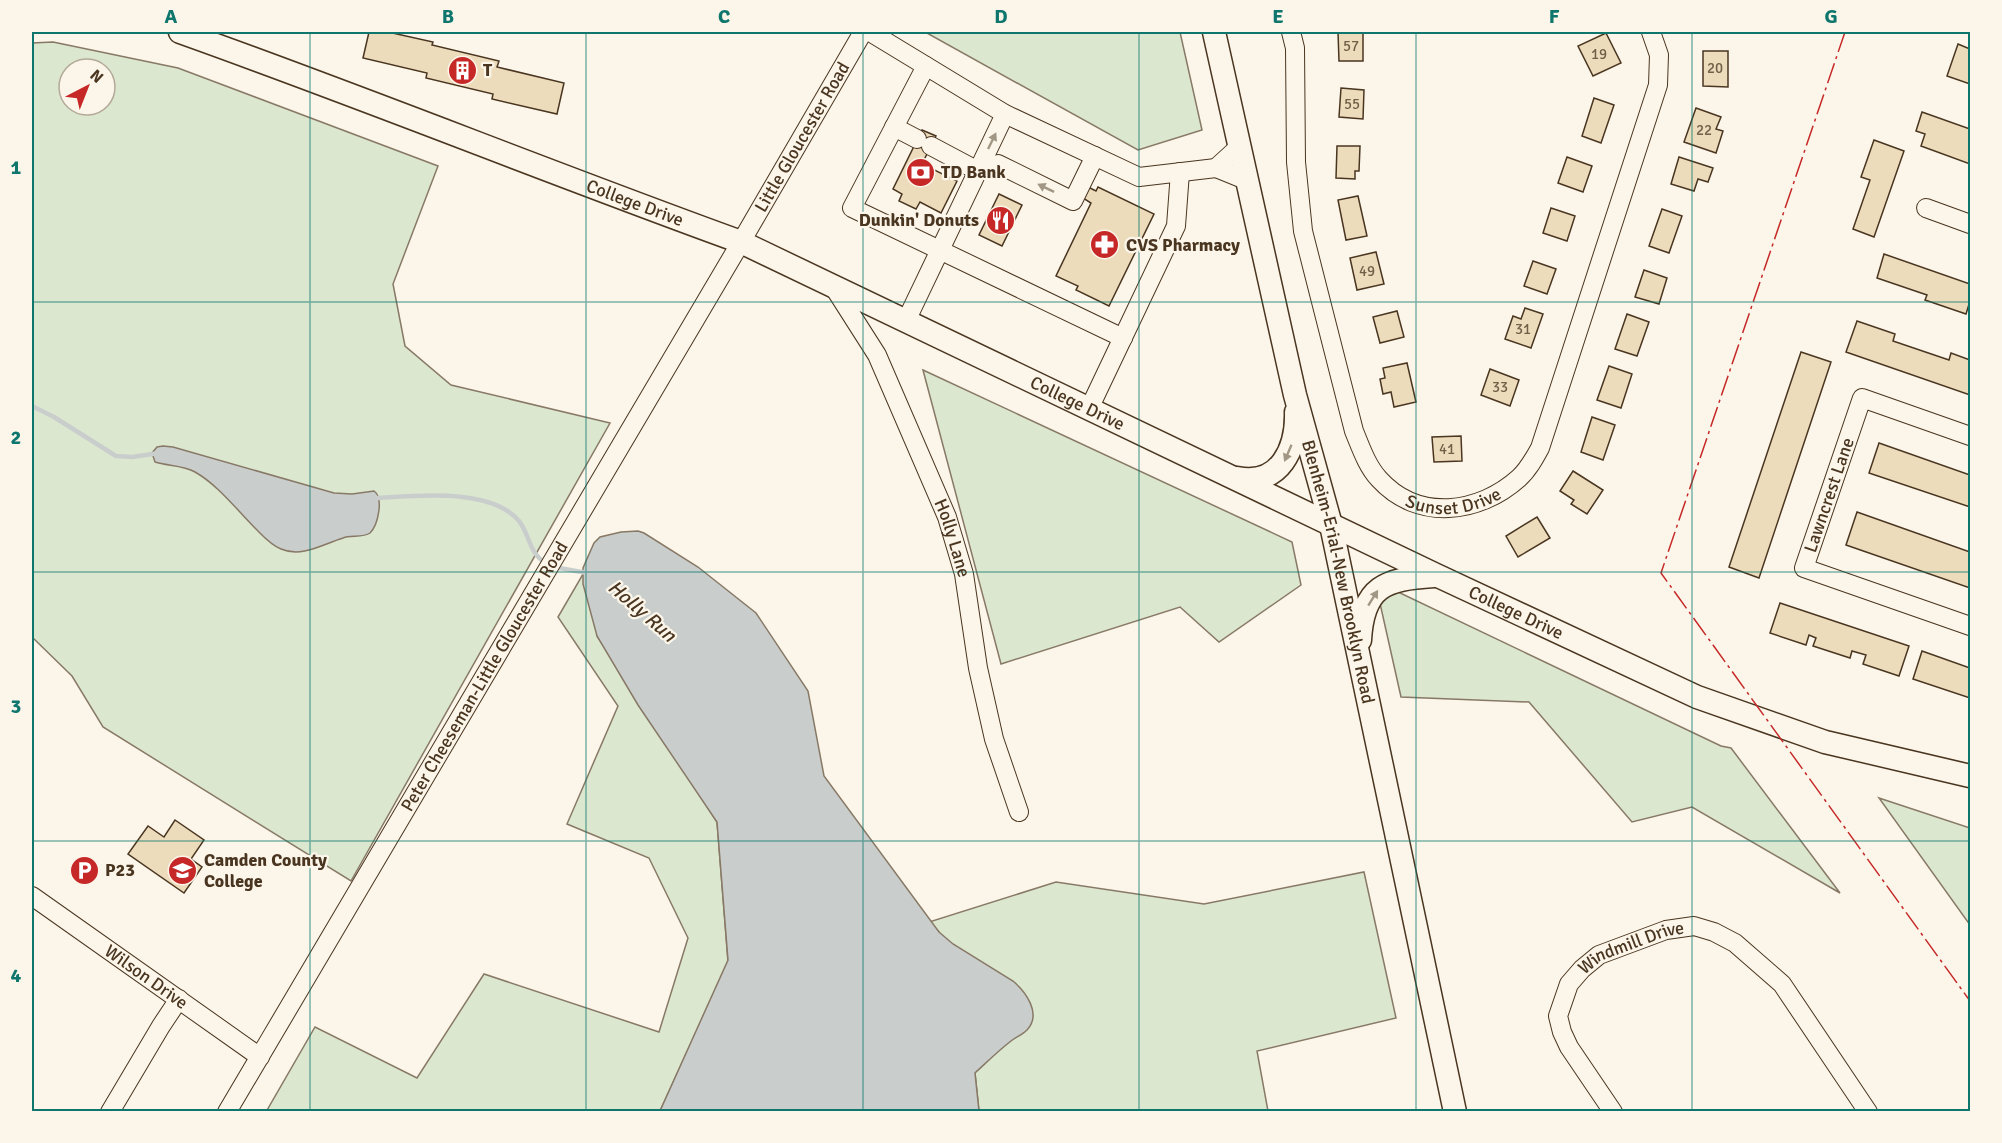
<svg xmlns="http://www.w3.org/2000/svg" width="2002" height="1143" font-family="Signika,sans-serif">
<style>
.green{fill:#dce7d0;stroke:#887966;stroke-width:1.5;fill-rule:evenodd}
.water{fill:#c9cecd;stroke:#887966;stroke-width:1.5}
.lines{fill:none;stroke-linecap:round;stroke-linejoin:round}
.stream{stroke:#c9cecd;stroke-width:4.5}
.building{fill:#ecdcbc;stroke:#4a3520;stroke-width:1.5}
.minor-casing{stroke:#4a3520;stroke-width:20}
.major-casing{stroke:#4a3520;stroke-width:25}
.minor{stroke:#fbf6e9;stroke-width:18}
.major{stroke:#fbf6e9;stroke-width:22}
.power{stroke:#c62828;stroke-width:1.5;stroke-dasharray:21 4.5 3 4.5;stroke-linecap:butt}
.oneway{fill:#a29684}
.grid{fill:none;stroke:#0f766e;stroke-width:1.5;stroke-opacity:0.55}
.labels{text-anchor:middle;dominant-baseline:central;stroke-width:4.5;stroke-linejoin:round;paint-order:stroke}
.number-label{font-size:15px;fill:#725f47}
.poi-label{font-size:18px;font-weight:bold;fill:#4a3520;stroke:#fbf6e9;text-anchor:start}
.street-label{font-size:18px;fill:#4a3520;stroke:#fbf6e9}
.water-label{font-size:20px;font-style:italic;fill:#4a3520;stroke:#fbf6e9}
.neatline{fill:none;stroke:#0f766e;stroke-width:2}
.grid-label{font-size:20px;text-anchor:middle;font-weight:bold;fill:#0f766e}
</style>
<rect width="100%" height="100%" fill="#fbf6e9"/>
<!-- green -->
<g class="green">
<polygon points="925,32 1180,32 1202,130 1138,150"/>
<path d="M 53,42 L 178,68 L 438,166 L 393,284 L 405,346 L 451,385 L 610,423 L 351,881 L 103,727 L 72,676 L 32,637 L 32,43 ZM 69,69 L 105,69 L 105,105 L 69,105 Z"/>
<polygon points="923,370 1292,542 1301,585 1219,642 1180,607 1001,664"/>
<polygon points="597,550 597,636 717,822 728,962 660,1111 266,1112 315,1027 417,1078 484,974 659,1032 688,938 649,858 567,824 618,706 558,617"/>
<polygon points="1375,581 1721,746 1731,748 1840,893 1692,807 1632,822 1529,702 1401,697"/>
<polygon points="1879,798 1970,828 1970,925"/>
<polygon points="1364,872 1396,1018 1257,1051 1268,1111 979,1111 975,1073 939,932 929,922 1056,882 1204,904"/>
</g>
<!-- water -->
<g class="water">
<path d="M 163,446 L 173,447 L 334,493 L 352,494 L 374,491 C 384,498 378,525 370,533 C 363,538 351,535 343,538 C 323,544 302,558 281,549 C 271,545 263,536 256,529 C 237,510 218,485 195,472 C 183,465 167,466 155,462 L 152,453 L 157,447 Z"/>
<path d="M 638,531 L 644,533 L 698,567 L 756,613 L 808,691 L 824,776 L 939,932 L 953,944 L 1013,981 C 1026,992 1042,1014 1027,1030 C 1022,1035 1016,1037 1011,1041 C 998,1051 987,1062 975,1073 L 979,1111 L 660,1111 L 728,960 L 717,822 L 638,705 L 597,636 L 583,584 L 583,568 L 594,543 L 600,537 L 621,532 Z"/>
</g>
<g class="lines">
<!-- stream -->
<g class="stream">
<polyline points="32,406 54,417 116,456 132,457 159,453"/>
<path d="M 376,498 C 415,496 491,487 519,521 C 530,535 529,554 546,563"/>
<polyline points="554,567 587,573"/>
</g>
</g>
<!-- building -->
<g class="building">
<polygon points="369,32 388,32 433,42 432,45 499,61 497,67 564,83 557,114 492,99 493,94 426,78 427,73 363,58"/>
<polygon points="1338,32 1363,32 1363,61 1339,61"/>
<polygon points="1606,33 1621,63 1593,76 1578,46"/>
<polygon points="1958,44 1970,49 1970,84 1947,76"/>
<polygon points="1703,51 1728,51 1728,87 1703,86"/>
<polygon points="1341,88 1364,90 1363,119 1339,117"/>
<polygon points="1594,98 1614,105 1601,143 1582,136"/>
<polygon points="1696,108 1721,117 1716,129 1723,131 1716,153 1684,142"/>
<polygon points="1922,112 1970,129 1970,164 1921,146 1925,134 1916,131"/>
<polygon points="922,130 936,136 922,164 957,181 941,213 920,202 916,209 899,201 902,194 893,189"/>
<polygon points="1874,140 1904,151 1874,237 1853,229 1870,180 1861,177"/>
<polygon points="1337,146 1360,146 1359,171 1355,171 1355,179 1336,178"/>
<polygon points="1567,157 1592,166 1583,192 1558,183"/>
<polygon points="1679,157 1713,168 1708,182 1698,179 1694,191 1671,184"/>
<polygon points="1088,187 1096,191 1098,187 1154,214 1109,306 1076,290 1078,286 1056,276 1091,203 1083,198"/>
<polygon points="999,194 1022,205 1002,246 979,235"/>
<polygon points="1358,196 1367,236 1346,240 1338,200"/>
<polygon points="1551,208 1575,216 1567,241 1543,233"/>
<polygon points="1662,209 1682,216 1669,253 1649,246"/>
<polygon points="1376,252 1384,284 1357,290 1350,258"/>
<polygon points="1884,254 1970,284 1970,301 1966,314 1925,300 1927,295 1877,278"/>
<polygon points="1533,261 1556,269 1547,294 1524,286"/>
<polygon points="1644,270 1667,278 1659,304 1635,297"/>
<polygon points="1525,308 1543,314 1531,348 1505,339 1513,316 1521,319"/>
<polygon points="1397,311 1404,337 1380,343 1373,317"/>
<polygon points="1627,314 1649,322 1637,356 1615,349"/>
<polygon points="1857,321 1895,334 1893,341 1949,360 1951,353 1970,360 1970,395 1846,352"/>
<polygon points="1801,352 1831,362 1759,578 1729,567"/>
<polygon points="1407,363 1416,402 1394,407 1391,392 1383,394 1380,379 1385,378 1383,368"/>
<polygon points="1609,366 1632,374 1621,408 1597,400"/>
<polygon points="1490,369 1519,380 1510,406 1481,395"/>
<polygon points="1592,417 1615,425 1603,460 1581,452"/>
<polygon points="1461,436 1462,461 1434,462 1432,437"/>
<polygon points="1879,443 1970,475 1970,507 1869,473"/>
<polygon points="1573,471 1603,490 1587,514 1571,504 1574,500 1560,491"/>
<polygon points="1857,512 1970,552 1970,588 1846,545"/>
<polygon points="1537,517 1550,538 1518,557 1506,536"/>
<polygon points="1780,603 1909,646 1899,676 1863,664 1866,655 1852,651 1850,658 1813,646 1816,638 1809,635 1806,645 1770,633"/>
<polygon points="1922,651 1970,668 1970,698 1913,679"/>
<polygon points="175,820 204,840 191,859 202,867 184,893 128,854 148,826 164,837"/>
</g>
<g class="lines">
<defs>
<g id="minor">
<polyline points="870,32 1005,114 1139,177 1216,168"/>
<path id="s1" d="M 1291,32 L 1295,48 L 1296,162 L 1303,231 L 1354,431 C 1361,448 1367,466 1379,479 C 1418,522 1479,514 1519,478 C 1528,470 1534,459 1540,448 L 1658,85 L 1659,55 L 1651,32"/>
<polyline points="926,66 852,208 1123,338"/>
<polyline points="894,127 917,139"/>
<polyline points="931,146 978,171 998,164 1073,201 1095,156"/>
<polyline points="1240,146 1216,168 1248,181"/>
<polyline points="1926,208 1970,224"/>
<path id="s2" d="M 833,286 L 877,355 L 947,517 L 964,574 L 978,668 L 994,739 L 1019,812"/>
<polyline points="906,321 1005,114"/>
<polyline points="1089,409 1176,226 1180,172"/>
<polyline points="1970,436 1862,398 1804,568 1970,626"/>
<path id="s3" d="M 32,896 L 260,1057"/>
<polyline points="110,1112 161,1026 179,999"/>
<path id="s4" d="M 227,1112 L 741,242 L 863,32"/>
<path id="s5" d="M 1613,1112 L 1569,1047 L 1562,1032 L 1558,1016 L 1569,984 L 1582,969 L 1599,955 L 1666,930 L 1694,926 L 1714,932 L 1735,943 L 1782,984 L 1868,1112"/>
</g>
<g id="major">
<path id="s6" d="M 180,32 C 368,99 553,174 741,242 L 1436,575 L 1697,697 L 1825,742 L 1970,776"/>
<path id="s7" d="M 1214,32 L 1295,395 L 1331,525 L 1455,1112"/>
<path d="M 1237,478 C 1280,487 1297,448 1296,412"/>
<path d="M 1360,640 C 1363,586 1385,579 1434,576"/>
</g>
</defs>
<!-- minor casing -->
<use href="#minor" class="minor-casing"/>
<!-- major casing -->
<use href="#major" class="major-casing"/>
<!-- minor -->
<use href="#minor" class="minor"/>
<!-- major -->
<use href="#major" class="major"/>
<!-- power -->
<polyline class="power" points="1845,32 1661,573 1970,1001"/>
</g>
<!-- one-way arrows -->
<defs><path id="oneway-solid" d="M-6-.8H1V-3.2L6.5 0L1 3.2V.8H-6Z" transform="scale(1.5)"/></defs>
<g class="oneway">
<use href="#oneway-solid" transform="translate(992 141) rotate(-64)"/>
<use href="#oneway-solid" transform="translate(1046 188) rotate(-154)"/>
<use href="#oneway-solid" transform="translate(1288 453) rotate(113)"/>
<use href="#oneway-solid" transform="translate(1373 598) rotate(-58)"/>
</g>
<!-- grid -->
<path class="grid" d="M 310,32 L 310,1112M 586,32 L 586,1112M 863,32 L 863,1112M 1139,32 L 1139,1112M 1416,32 L 1416,1112M 1692,32 L 1692,1112M 32,302 L 1970,302M 32,572 L 1970,572M 32,841 L 1970,841"/>
<!-- icons -->
<defs>
<symbol id="building-disc" viewBox="-11 -11 22 22"><circle r="9.5" fill="#c62828" stroke="#fbf6e9"/><path d="M-4-6H4V6H1V3H-1V6H-4ZM-2.5-4.3h1.7v1.8h-1.7ZM.8-4.3h1.7v1.8H.8ZM-2.5-1h1.7V.8h-1.7ZM.8-1h1.7V.8H.8Z" fill="#fff"/></symbol>
<symbol id="bank-disc" viewBox="-11 -11 22 22"><circle r="9.5" fill="#c62828" stroke="#fbf6e9"/><path d="M-6-4H6V4H-6ZM0-2.3a2.3 2.3 0 1 0 0 4.6a2.3 2.3 0 1 0 0-4.6Z" fill="#fff"/></symbol>
<symbol id="restaurant-disc" viewBox="-11 -11 22 22"><circle r="9.5" fill="#c62828" stroke="#fbf6e9"/><path d="M-5-6h1v4h1v-4h1v4h1v-4h1v5L-1.5 .5V6h-2V.5L-5-1ZM5-6V6H3V1.5H1.5Q1.5-4 5-6Z" fill="#fff"/></symbol>
<symbol id="pharmacy-disc" viewBox="-11 -11 22 22"><circle r="9.5" fill="#c62828" stroke="#fbf6e9"/><path d="M-2-6h4v4h4v4h-4v4h-4v-4h-4v-4h4Z" fill="#fff"/></symbol>
<symbol id="parking-disc" viewBox="-11 -11 22 22"><circle r="9.5" fill="#c62828" stroke="#fbf6e9"/><path d="M-3.5-5.5H1a3.5 3.5 0 0 1 0 7H-1V5.5H-3.5ZM-1-3.4V-.6H.8a1.4 1.4 0 0 0 0-2.8Z" fill="#fff"/></symbol>
<symbol id="university-disc" viewBox="-11 -11 22 22"><circle r="9.5" fill="#c62828" stroke="#fbf6e9"/><path d="M0-5L7-2L0 1L-7-2ZM-4 1L0 2.5L4 1V4Q0 6-4 4Z" fill="#fff"/></symbol>
</defs>
<g fill-rule="evenodd">
<use href="#building-disc" x="446" y="54" width="33" height="33"/>
<use href="#bank-disc" x="904" y="156" width="33" height="33"/>
<use href="#restaurant-disc" x="984" y="204" width="33" height="33"/>
<use href="#pharmacy-disc" x="1088" y="228" width="33" height="33"/>
<use href="#parking-disc" x="68" y="854" width="33" height="33"/>
<use href="#university-disc" x="166" y="854" width="33" height="33"/>
</g>
<g class="labels">
<!-- number labels -->
<g class="number-label">
<text x="1351" y="46">57</text>
<text x="1599" y="54">19</text>
<text x="1715" y="68">20</text>
<text x="1352" y="104">55</text>
<text x="1704" y="130">22</text>
<text x="1367" y="271">49</text>
<text x="1523" y="329">31</text>
<text x="1500" y="387">33</text>
<text x="1447" y="449">41</text>
</g>
<!-- poi labels -->
<g class="poi-label">
<text x="483" y="70">T</text>
<text x="941" y="172">TD Bank</text>
<text x="979" y="220" text-anchor="end">Dunkin' Donuts</text>
<text x="1126" y="245">CVS Pharmacy</text>
<text x="204" y="860">Camden County<tspan x="204" dy="21">College</tspan></text>
<text x="105" y="870">P23</text>
</g>
<!-- street labels -->
<g class="street-label">
<text stroke="none"><textPath href="#s4" startOffset="1132">Little Gloucester Road</textPath></text>
<text stroke="none"><textPath href="#s6" startOffset="486">College Drive</textPath></text>
<text stroke="none"><textPath href="#s6" startOffset="972">College Drive</textPath></text>
<text stroke="none"><textPath href="#s1" startOffset="544">Sunset Drive</textPath></text>
<text transform="translate(1829 495) rotate(-71)">Lawncrest Lane</text>
<text stroke="none"><textPath href="#s2" startOffset="280">Holly Lane</textPath></text>
<text stroke="none"><textPath href="#s7" startOffset="554">Blenheim-Erial-New Brooklyn Road</textPath></text>
<text stroke="none"><textPath href="#s6" startOffset="1458">College Drive</textPath></text>
<text stroke="none"><textPath href="#s4" startOffset="506">Peter Cheeseman-Little Gloucester Road</textPath></text>
<text stroke="none"><textPath href="#s5" startOffset="220">Windmill Drive</textPath></text>
<text stroke="none"><textPath href="#s3" startOffset="140">Wilson Drive</textPath></text>
</g>
<!-- water labels -->
<g class="water-label">
<text transform="translate(642 611) rotate(41)">Holly Run</text>
</g>
</g>
<!-- border -->
<rect width="2002" height="1143" fill="none" stroke="#fbf6e9" stroke-width="66"/>
<!-- north arrow -->
<g transform="translate(87 87) rotate(42)"><circle r="28" fill="#fbf6e9" stroke="#b4a999" stroke-width="1.5"/>
<path d="M0-4.5L10 22L0 15L-10 22Z" fill="#c62828"/>
<text y="-9" font-size="16" font-weight="bold" text-anchor="middle" fill="#4a3520">N</text>
</g>
<rect x="33" y="33" width="1936" height="1077" class="neatline"/>
<g class="grid-label">
<text x="171" y="23">A</text>
<text x="448" y="23">B</text>
<text x="724" y="23">C</text>
<text x="1001" y="23">D</text>
<text x="1278" y="23">E</text>
<text x="1554" y="23">F</text>
<text x="1831" y="23">G</text>
<text x="16" y="174">1</text>
<text x="16" y="444">2</text>
<text x="16" y="713">3</text>
<text x="16" y="982">4</text>
</g>
</svg>
